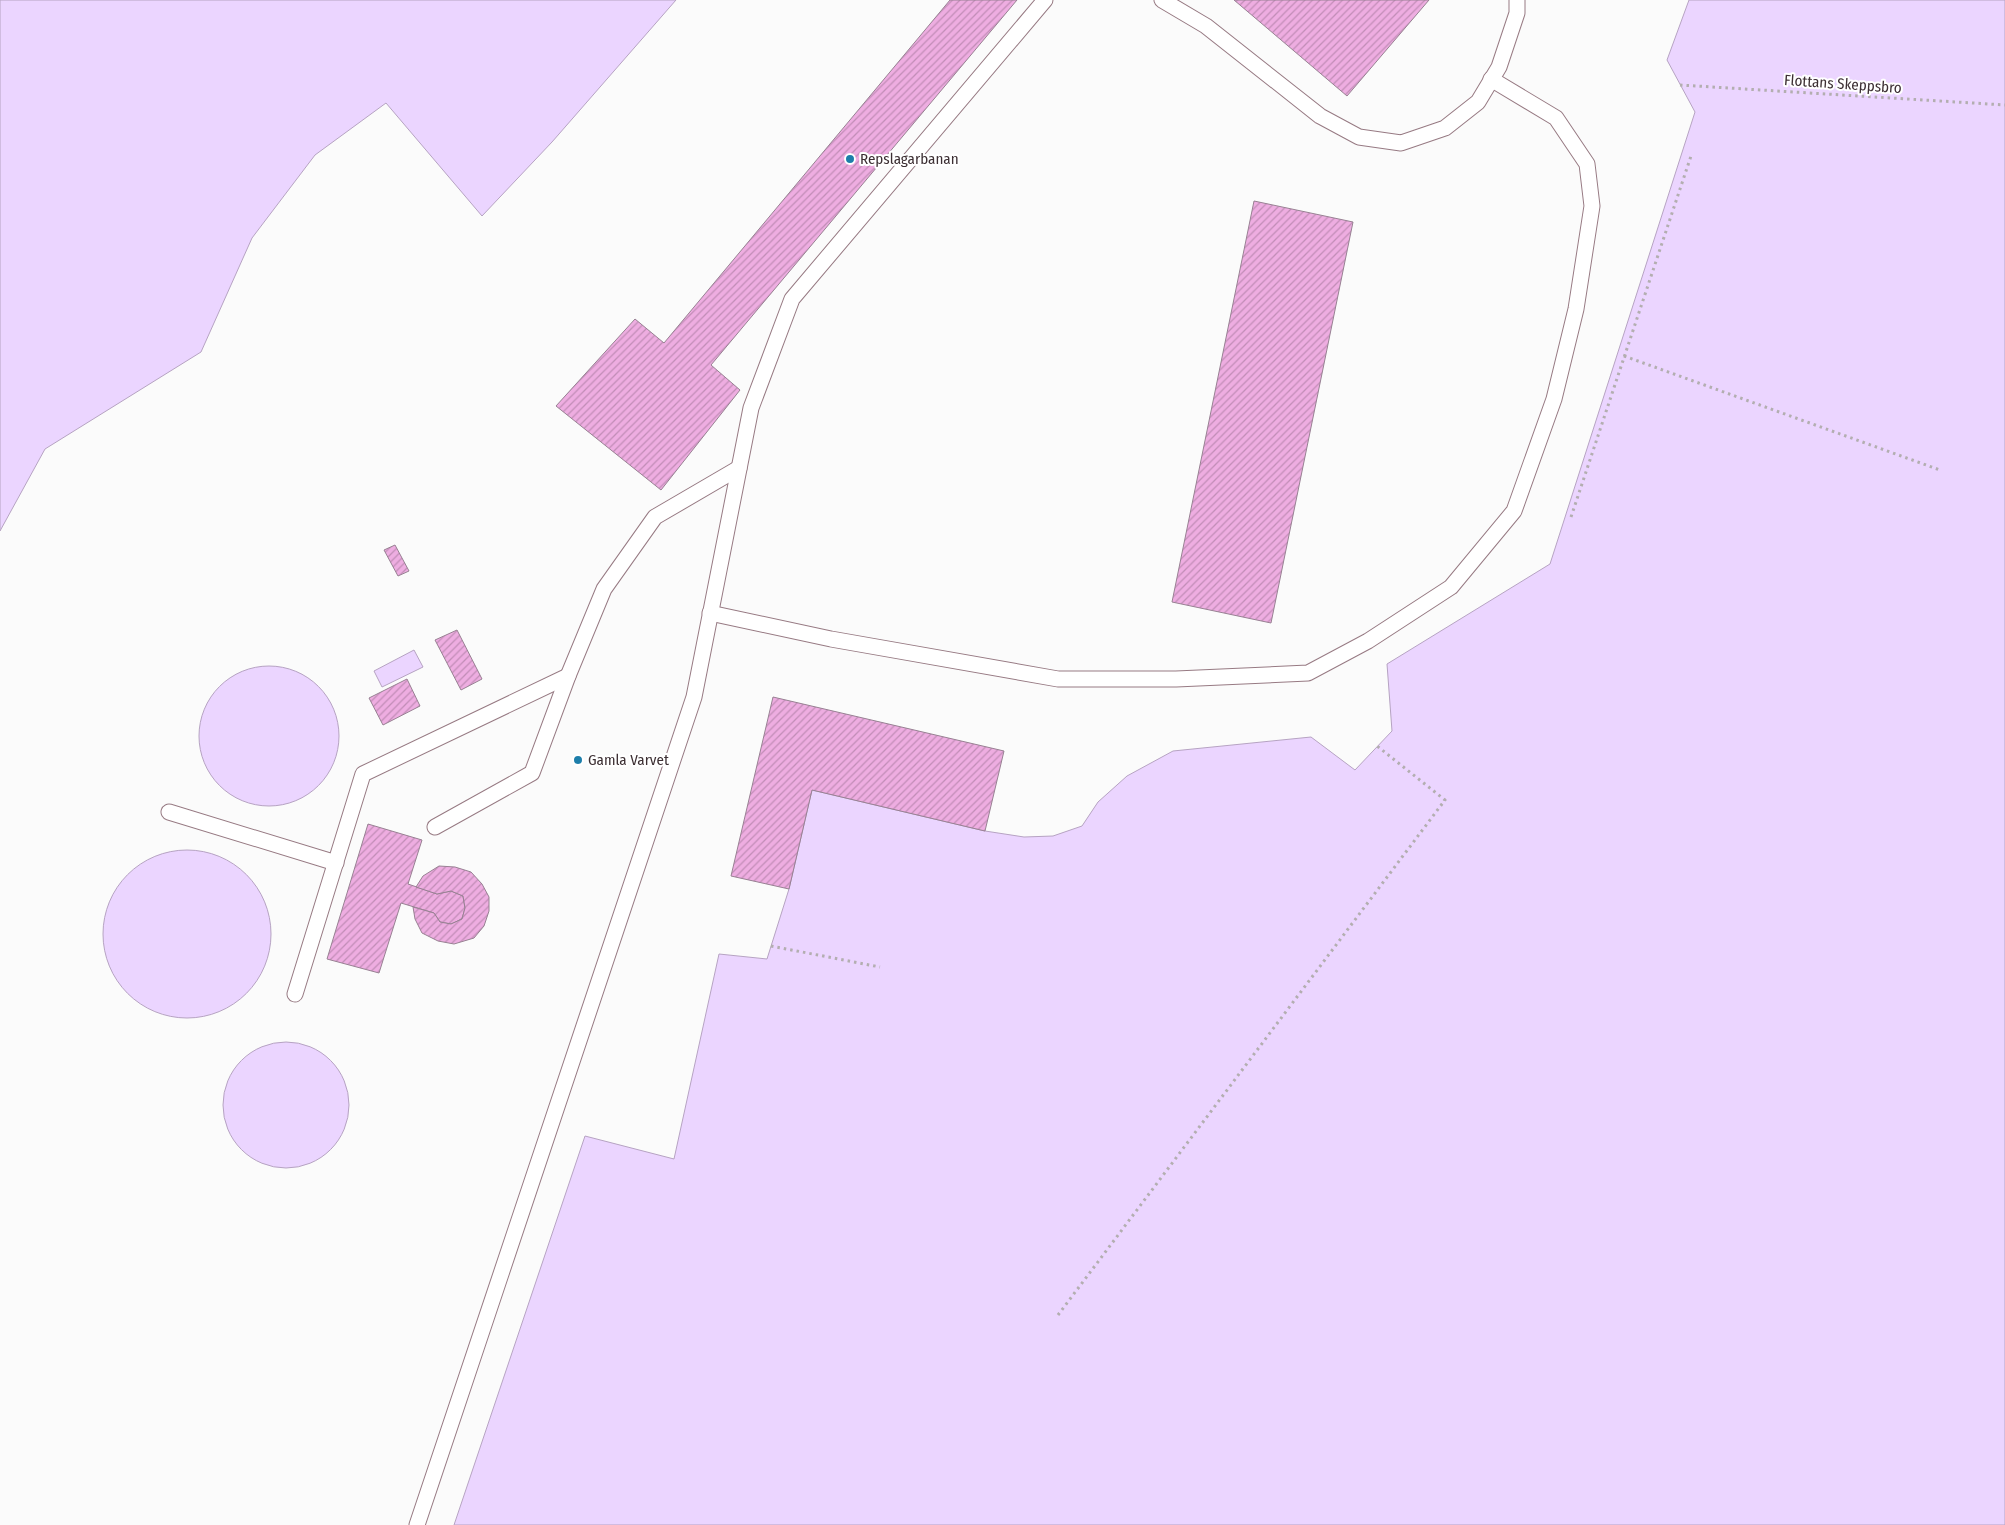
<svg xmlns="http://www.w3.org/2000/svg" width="2005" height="1525" font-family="'Fira Sans Condensed',sans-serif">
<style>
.water{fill:#ebd5ff;stroke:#b6a3c2}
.building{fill:url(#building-hatch);stroke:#988193}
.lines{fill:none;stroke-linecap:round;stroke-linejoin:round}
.service-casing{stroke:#977a83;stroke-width:17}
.path{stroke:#b3aeb0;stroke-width:3;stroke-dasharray:2.5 4;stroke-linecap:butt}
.service{stroke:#fff;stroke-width:15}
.poi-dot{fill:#1d7eaa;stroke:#fff;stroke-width:2}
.labels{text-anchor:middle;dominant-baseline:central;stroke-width:4;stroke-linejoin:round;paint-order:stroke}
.street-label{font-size:15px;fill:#3c2f33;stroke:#fff}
.poi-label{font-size:15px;fill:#3c2f33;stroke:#fff;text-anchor:start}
</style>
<defs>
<pattern id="building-hatch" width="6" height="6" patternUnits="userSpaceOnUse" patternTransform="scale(1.25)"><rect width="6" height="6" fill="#eeade1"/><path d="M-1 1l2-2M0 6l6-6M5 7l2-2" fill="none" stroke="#c28db7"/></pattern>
</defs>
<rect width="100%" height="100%" fill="#fbfbfb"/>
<!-- water -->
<g class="water">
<polygon points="0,0 676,0 552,142 482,216 386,103 315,155 252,238 201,352 45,449 0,531"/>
<polygon points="1689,0 2005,0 2005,1525 454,1525 585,1136 674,1159 719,954 767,959 789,889 812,790 985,831 1024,837 1053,836 1082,826 1098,802 1127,776 1173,751 1311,737 1355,770 1392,731 1387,664 1550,564 1695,112 1667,60"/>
<polygon points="414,650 423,667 382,687 374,671"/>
<circle cx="269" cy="736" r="70"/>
<circle cx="187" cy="934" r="84"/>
<circle cx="286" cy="1105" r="63"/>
</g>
<!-- building -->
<g class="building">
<polygon points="950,0 1017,0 711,365 740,390 661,490 556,406 635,319 664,343"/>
<polygon points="1234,0 1429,0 1347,96"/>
<polygon points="1254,201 1353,222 1271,623 1172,602"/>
<polygon points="395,545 409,571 398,576 384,550"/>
<polygon points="457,630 482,679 461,690 435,640"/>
<polygon points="407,679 420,706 383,725 369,698"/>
<polygon points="773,697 1004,751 985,831 812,790 789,889 731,876"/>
<polygon points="368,824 422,840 408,884 437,894 451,891 463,896 465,908 462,919 451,924 440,922 434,913 401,903 379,973 327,959"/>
<polygon points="439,866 455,867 471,872 482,884 489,897 489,911 484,926 474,938 454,944 438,941 422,933 415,919 413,907 434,913 440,922 451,924 462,919 465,908 463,896 451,891 437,894 416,887 423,876"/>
</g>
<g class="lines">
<defs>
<g id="service">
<polyline points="1162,0 1206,26 1320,116 1359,137 1401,143 1445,128 1478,102 1499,67 1517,13 1517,0"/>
<polyline points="710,613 831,639 1058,679 1176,679 1308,673 1368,641 1451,587 1514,511 1554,399 1576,309 1592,206 1587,164 1556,118 1491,79"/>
<polyline points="169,812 336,863"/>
<polyline points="435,827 532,773 568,676 604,589 655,517 739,468"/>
<polyline points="295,994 363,774 568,676"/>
<polyline points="417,1525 694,697 751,408 792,299 1045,0"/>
</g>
</defs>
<!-- service casing -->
<use href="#service" class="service-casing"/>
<!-- path -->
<g class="path">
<polyline points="1680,85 2005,105"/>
<polyline points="1624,356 1940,470"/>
<polyline points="1571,517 1692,153"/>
<polyline points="771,946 880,967"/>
<polyline points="1058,1315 1445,800 1377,746"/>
</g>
<!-- service -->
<use href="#service" class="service"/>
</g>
<!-- markers -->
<g class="poi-dot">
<circle cx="850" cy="159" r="5"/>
<circle cx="578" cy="760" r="5"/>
</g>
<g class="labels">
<!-- street labels -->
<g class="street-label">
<text transform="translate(1843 84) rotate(4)">Flottans Skeppsbro</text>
</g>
<!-- poi labels -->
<g class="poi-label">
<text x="860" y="159">Repslagarbanan</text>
<text x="588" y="760">Gamla Varvet</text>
</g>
</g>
</svg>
